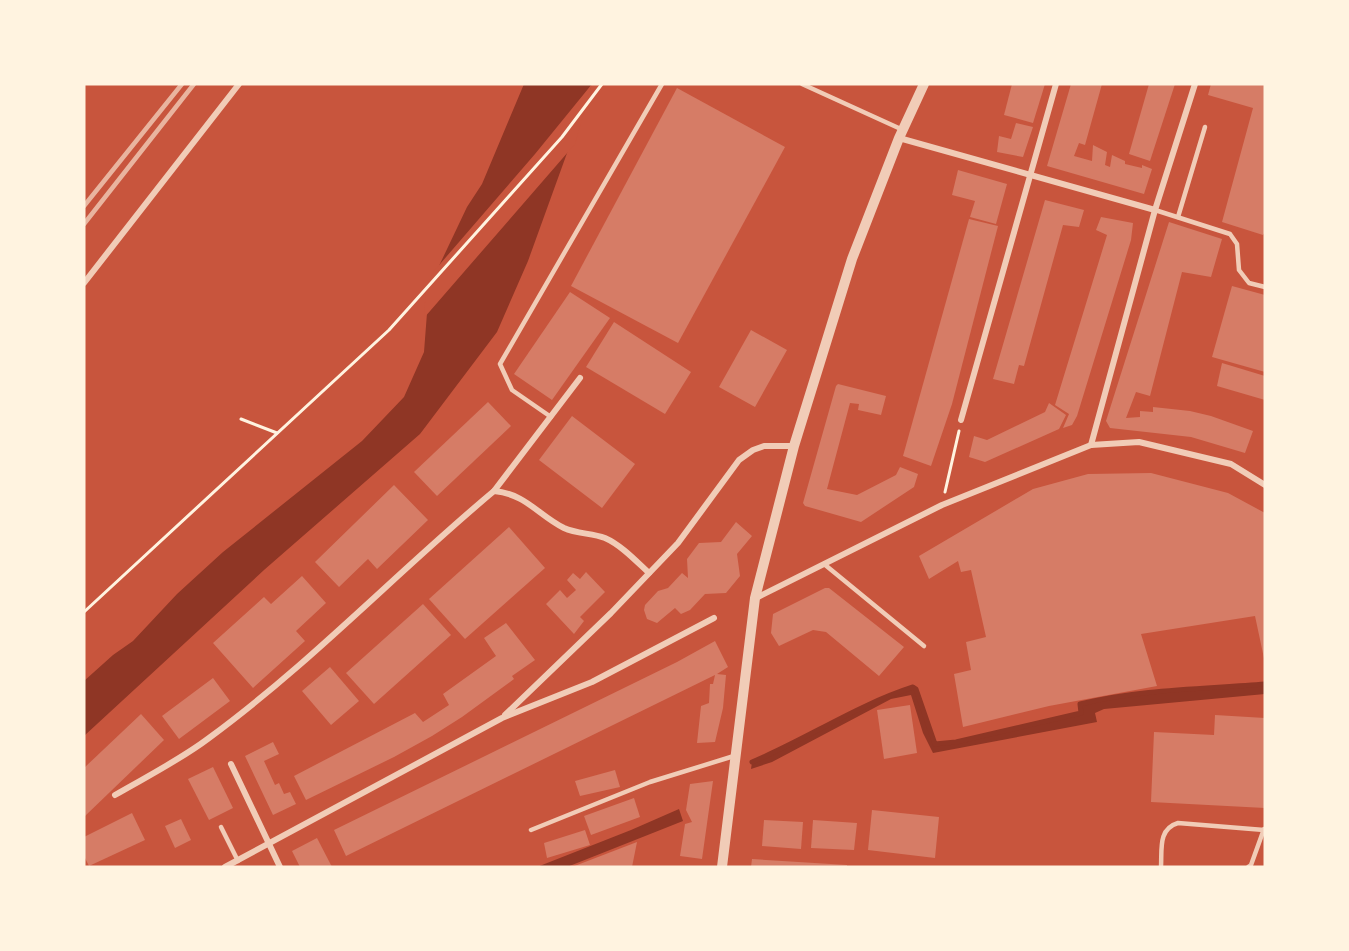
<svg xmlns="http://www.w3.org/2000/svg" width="1349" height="951" font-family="'Alegreya Sans',sans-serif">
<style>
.water{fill:#8f3625}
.pier{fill:#c8553d}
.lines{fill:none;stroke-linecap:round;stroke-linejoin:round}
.stream{stroke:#8f3625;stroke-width:5}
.building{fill:#d67c66}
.path{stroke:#fff3e0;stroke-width:3}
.service{stroke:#f1ccb7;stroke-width:4.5}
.minor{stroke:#f1ccb7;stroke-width:6}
.tertiary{stroke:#f1ccb7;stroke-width:10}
.rail{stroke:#e9b49f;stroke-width:4.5}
</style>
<rect width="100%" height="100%" fill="#c8553d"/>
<!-- water -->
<g class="water">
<polygon points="524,84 592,84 528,261 497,332 420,434 264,570 84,736 84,681 113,655 133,641 177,594 223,552 362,441 404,397 424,352 429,287 467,207 482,184"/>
<path d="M 1265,684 L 1265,694 L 1104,709 L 1095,713 L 1097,722 L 933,753 L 923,733 L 911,695 L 891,699 L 772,762 L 751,769 L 752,762 C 807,739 857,705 913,687 L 916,689 L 935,744 L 956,742 L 1081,713 L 1080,704 C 1140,689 1203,689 1265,684 Z"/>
<polygon points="679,809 683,821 567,867 537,867 631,830"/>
</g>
<!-- pier -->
<polygon class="pier" points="592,84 575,144 424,318 426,287 434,271 535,154"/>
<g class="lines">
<!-- stream -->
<path class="stream" d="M 752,762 C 807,739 857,705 913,687 L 916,689 L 935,744 L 956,742 L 1081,713 L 1080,704 C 1140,689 1203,689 1265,684"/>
</g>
<!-- building -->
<g class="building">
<polygon points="1012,84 1045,84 1033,123 1004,115"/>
<polygon points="1071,84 1102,84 1085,145 1079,143 1074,156 1092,161 1093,145 1107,152 1105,165 1110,167 1112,155 1125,161 1125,164 1142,168 1142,165 1152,169 1144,194 1047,166"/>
<polygon points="1149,84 1175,84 1150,161 1129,154"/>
<polygon points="1211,84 1265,84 1265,232 1263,235 1222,222 1253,108 1208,95"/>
<polygon points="677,88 785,147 678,343 571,286"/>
<polygon points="1016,123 1033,127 1023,157 997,152 999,136 1011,139"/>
<polygon points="958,170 1007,184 996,224 970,217 975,201 952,195"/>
<polygon points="1045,200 1084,210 1079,227 1063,225 1024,366 1019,365 1014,384 993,379"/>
<polygon points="1101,217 1133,223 1131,240 1077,416 1072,425 1063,428 1069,414 1055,405 1107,235 1096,230"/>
<polygon points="969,219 998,226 952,404 931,466 903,456"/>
<polygon points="1169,222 1222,239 1211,277 1182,272 1150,396 1136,392 1126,418 1140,417 1140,411 1153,412 1153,407 1190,411 1211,416 1253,431 1245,453 1191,437 1110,428 1106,421"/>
<polygon points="1232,286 1265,295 1265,372 1212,357"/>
<polygon points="570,292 610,318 552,400 514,374"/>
<polygon points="614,322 691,372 665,414 586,367"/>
<polygon points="751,330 787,350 755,407 719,387"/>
<polygon points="1222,363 1265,376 1265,400 1217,386"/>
<polygon points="838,384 886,396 881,415 858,410 859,404 850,403 827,489 857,495 896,475 900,467 918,474 914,487 861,522 805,506 803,503 836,386"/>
<polygon points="488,402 511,426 437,496 414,472"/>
<polygon points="1049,403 1066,415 1059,429 985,462 969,457 974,436 987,440 1045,412"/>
<polygon points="572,416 635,464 602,508 539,460"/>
<polygon points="1151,473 1228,493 1265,513 1265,663 1255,616 1141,634 1157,686 1049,706 963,727 954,674 971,670 966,642 986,637 971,570 961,572 958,561 929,579 919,556 1033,489 1088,474"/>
<polygon points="394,485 428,520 377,569 368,559 339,587 315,562"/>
<polygon points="736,522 752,536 737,554 740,576 726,593 705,594 690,610 681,614 675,608 657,623 647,619 644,610 645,605 658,591 668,588 682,573 688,578 687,559 699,543 721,542"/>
<polygon points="509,527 545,568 465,639 429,599"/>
<polygon points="586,572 605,592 580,617 584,621 574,634 546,604 560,590 567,598 576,590 567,580 573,573 580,579"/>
<polygon points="302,576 326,603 296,631 305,641 253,688 213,643 264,597 271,604"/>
<polygon points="825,588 829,588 904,647 879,676 826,632 813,630 779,646 771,633 773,614"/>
<polygon points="423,604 451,635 374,704 346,673"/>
<polygon points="506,623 535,660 512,676 514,679 462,717 432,736 394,757 306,800 294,776 415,713 423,722 449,705 443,694 496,656 484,638"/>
<polygon points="715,641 728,667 717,674 726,675 723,708 715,742 697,743 701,706 709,703 710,684 713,684 715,675 346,856 334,830 677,662"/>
<polygon points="330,667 359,701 331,725 302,691"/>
<polygon points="213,678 230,701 179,739 162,716"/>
<polygon points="910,705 917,753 884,759 877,710"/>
<polygon points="141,714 164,740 84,817 84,768"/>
<polygon points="1215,715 1265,718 1265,808 1151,802 1154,732 1214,735"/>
<polygon points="273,742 279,754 264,761 275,785 279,783 284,794 290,792 296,804 273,815 245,756"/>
<polygon points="213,767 233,808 209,820 188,779"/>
<polygon points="615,770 620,787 580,796 575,781"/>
<polygon points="713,781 702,859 680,856 685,824 692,822 686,810 690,784"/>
<polygon points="634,798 640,817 591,835 584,816"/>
<polygon points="872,810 939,817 935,858 868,850"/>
<polygon points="132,813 145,840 89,866 84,856 84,837"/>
<polygon points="181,819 191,840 175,848 165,826"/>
<polygon points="764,820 803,822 801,849 762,846"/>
<polygon points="813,820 857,823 854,850 811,848"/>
<polygon points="585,830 590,845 547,858 544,843"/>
<polygon points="317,838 332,867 300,867 292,851"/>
<polygon points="637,842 632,867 572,867"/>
<polygon points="752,859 847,865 847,867 751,867"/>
</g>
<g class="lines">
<!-- path -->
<g class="path">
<polyline points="241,419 277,433"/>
<polyline points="945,492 959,431"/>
<polyline points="84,612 389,330 562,137 602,84"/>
</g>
<!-- service -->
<g class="service">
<polyline points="802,84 903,130"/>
<polyline points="1155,210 1230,234 1237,244 1239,270 1249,283 1265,287"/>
<polyline points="1178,217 1205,127"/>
<polyline points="551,417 512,390 500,364 662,84"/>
<polyline points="824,564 924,646"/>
<polyline points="221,827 238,861"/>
<polyline points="531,830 650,782 734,756"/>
<path d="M 1161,867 C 1162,849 1158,829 1178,823 L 1264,830"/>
<polyline points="1248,867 1251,865 1264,829"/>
</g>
<!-- minor -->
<g class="minor">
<polyline points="899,138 1155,210"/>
<polyline points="84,283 239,84"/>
<polyline points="961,420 1056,84"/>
<polyline points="1091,445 1155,210 1195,84"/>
<polyline points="494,491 580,378"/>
<polyline points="756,598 942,505 1091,445 1139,442 1231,464 1265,485"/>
<polyline points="505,715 611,613 678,543 739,460 753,450 764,446 794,446"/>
<polyline points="231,764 280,867"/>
<path d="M 115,795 C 146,777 180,760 209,738 C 310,664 397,572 494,491 C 526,494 538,515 564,528 C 577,534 592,533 605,538 C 621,545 636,561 649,573"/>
<polyline points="225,867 502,718 592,682 714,618"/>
</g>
<!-- tertiary -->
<polyline class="tertiary" points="722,867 755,598 794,446 852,259 899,138 924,84"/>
<!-- rail -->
<g class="rail">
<polyline points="84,206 182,84"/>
<polyline points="84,224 194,84"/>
</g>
</g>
<!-- border -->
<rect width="1349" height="951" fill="none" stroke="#fff3e0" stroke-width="171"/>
</svg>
